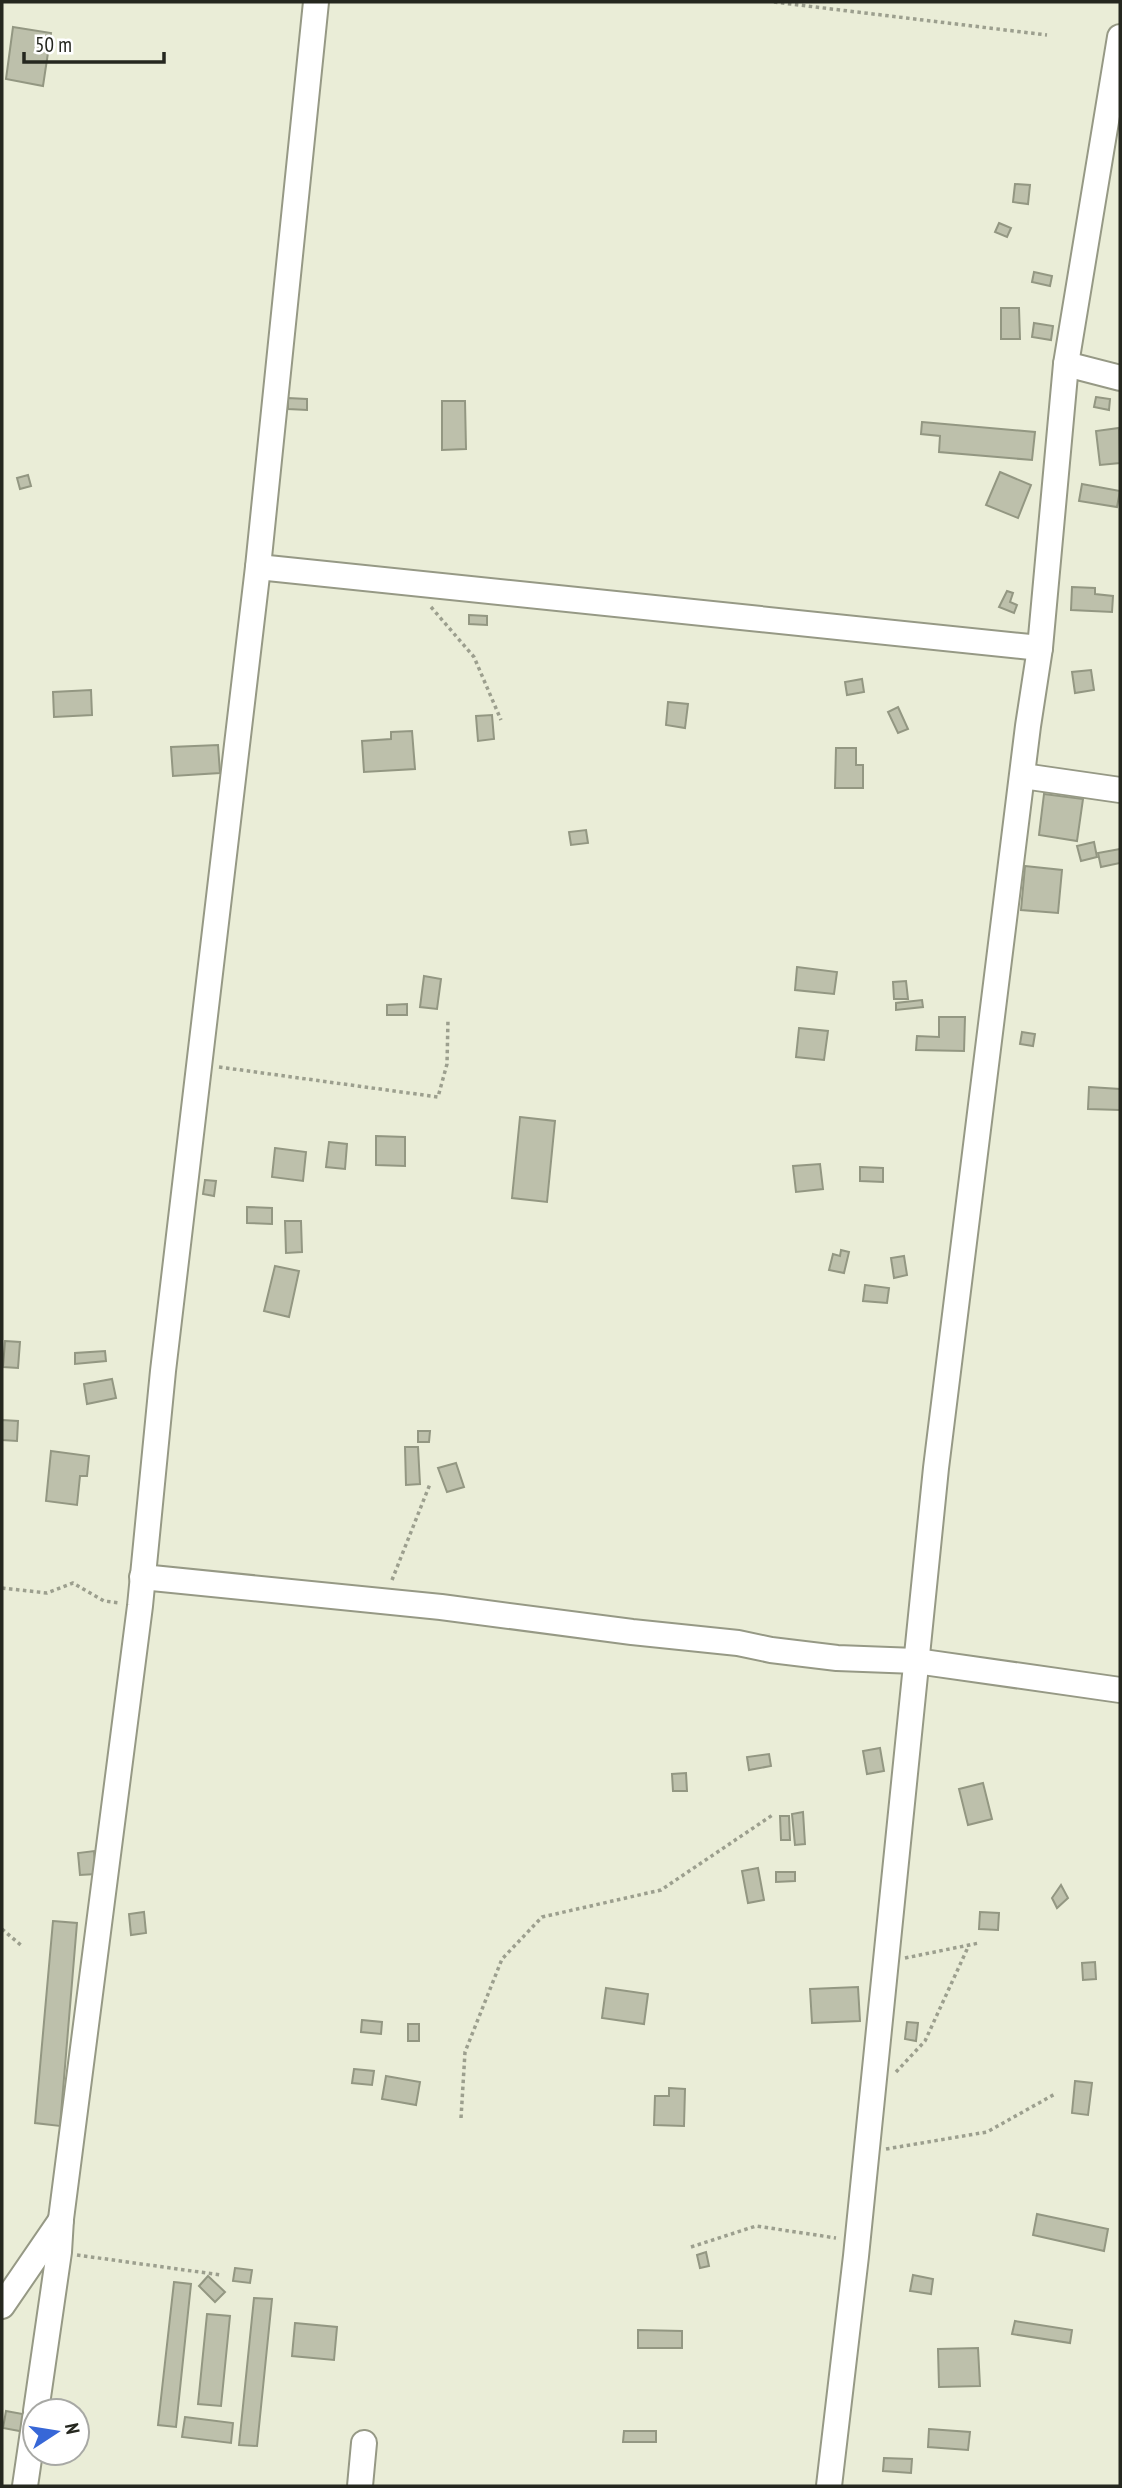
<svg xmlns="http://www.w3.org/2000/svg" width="1122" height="2488" font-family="'PT Sans Narrow',sans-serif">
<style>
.building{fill:#bdc0ab;stroke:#939782;stroke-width:2}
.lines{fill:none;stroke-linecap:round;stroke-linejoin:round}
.minor-casing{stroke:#969985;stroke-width:28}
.path{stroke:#9c9f8e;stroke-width:3.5;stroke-dasharray:3.5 3.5;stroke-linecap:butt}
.minor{stroke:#fff;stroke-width:24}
</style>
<rect width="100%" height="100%" fill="#eaedd7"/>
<!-- building -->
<g class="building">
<polygon points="13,27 51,33 43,86 6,79"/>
<polygon points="1015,184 1030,185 1028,204 1013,202"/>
<polygon points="999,223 1011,228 1007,237 995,232"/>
<polygon points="1034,272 1052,276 1050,286 1032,282"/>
<polygon points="1001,308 1019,308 1020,339 1001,339"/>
<polygon points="1034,323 1053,326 1051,340 1032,337"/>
<polygon points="1096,397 1110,399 1109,410 1094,407"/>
<polygon points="288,398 307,399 307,410 288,409"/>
<polygon points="442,401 465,401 466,449 442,450"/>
<polygon points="922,422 1035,432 1032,460 939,452 940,436 921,434"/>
<polygon points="1119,428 1120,463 1100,465 1096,431"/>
<polygon points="1000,472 1031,485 1018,518 986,505"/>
<polygon points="28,475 31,486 20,489 17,478"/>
<polygon points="1082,484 1120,491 1117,507 1079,501"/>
<polygon points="1072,587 1095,588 1095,594 1113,596 1112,612 1071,610"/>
<polygon points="1007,591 1013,593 1010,602 1017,605 1014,613 999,607"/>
<polygon points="469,615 487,616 487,625 469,624"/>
<polygon points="1091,670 1094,690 1075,693 1072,672"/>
<polygon points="862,679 864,692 847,695 845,682"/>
<polygon points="91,690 92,715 54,717 53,692"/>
<polygon points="668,702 688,704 685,728 666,725"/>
<polygon points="898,707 908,729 898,733 888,712"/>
<polygon points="492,715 494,739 478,741 476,716"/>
<polygon points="412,731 415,769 364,772 362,741 391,739 391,732"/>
<polygon points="218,745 220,773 173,776 171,747"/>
<polygon points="836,748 856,748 856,765 863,765 863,788 835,788"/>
<polygon points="1044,794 1083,799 1077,841 1039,835"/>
<polygon points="586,830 588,843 571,845 569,832"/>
<polygon points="1094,842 1097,857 1081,861 1077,846"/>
<polygon points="1120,849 1120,863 1101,867 1098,853"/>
<polygon points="1025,866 1062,870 1058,913 1021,910"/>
<polygon points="797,967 837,972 834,994 795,990"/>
<polygon points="424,976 441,979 437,1009 420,1007"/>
<polygon points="906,981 908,999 894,999 893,982"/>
<polygon points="922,1000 923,1007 896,1010 896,1003"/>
<polygon points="407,1004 407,1015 387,1015 387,1005"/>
<polygon points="939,1017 965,1017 964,1051 916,1050 917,1036 939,1037"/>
<polygon points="799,1028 828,1031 824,1060 796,1057"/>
<polygon points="1022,1032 1035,1034 1033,1046 1020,1044"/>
<polygon points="1089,1087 1120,1089 1120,1110 1088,1109"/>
<polygon points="520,1117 555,1121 547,1202 512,1198"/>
<polygon points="376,1136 405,1137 405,1166 376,1165"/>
<polygon points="329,1142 347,1144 345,1169 326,1167"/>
<polygon points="275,1148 306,1152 303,1181 272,1177"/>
<polygon points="820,1164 823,1189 796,1192 793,1166"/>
<polygon points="860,1167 883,1168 883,1182 860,1181"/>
<polygon points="205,1180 216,1181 214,1196 203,1194"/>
<polygon points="247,1207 272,1208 272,1224 247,1223"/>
<polygon points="285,1221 301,1221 302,1252 286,1253"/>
<polygon points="841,1250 849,1252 844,1273 829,1270 833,1254 840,1256"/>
<polygon points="904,1256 907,1275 894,1278 891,1258"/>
<polygon points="275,1266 299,1271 289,1317 264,1311"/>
<polygon points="865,1285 889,1288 887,1303 863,1301"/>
<polygon points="5,1341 20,1342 18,1368 3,1367"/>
<polygon points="105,1351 106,1361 75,1364 75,1353"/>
<polygon points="112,1379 116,1398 87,1404 84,1384"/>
<polygon points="2,1420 18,1421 17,1441 2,1440"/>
<polygon points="418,1431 430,1431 429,1442 418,1442"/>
<polygon points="405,1447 418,1447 420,1484 406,1485"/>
<polygon points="51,1451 89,1456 87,1476 80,1476 77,1505 46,1501"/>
<polygon points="456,1463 464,1487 447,1492 438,1468"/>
<polygon points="880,1748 884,1771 867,1774 863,1751"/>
<polygon points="769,1754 771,1766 749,1770 747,1757"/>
<polygon points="686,1773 687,1791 673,1791 672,1774"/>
<polygon points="983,1783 992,1819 968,1825 959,1789"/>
<polygon points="803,1812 805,1844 795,1845 792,1814"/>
<polygon points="780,1816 789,1816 790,1840 781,1840"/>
<polygon points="94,1851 96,1874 80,1875 78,1853"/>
<polygon points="758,1868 764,1900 748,1903 742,1871"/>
<polygon points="776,1872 795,1872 795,1881 776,1882"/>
<polygon points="1061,1885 1068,1898 1057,1908 1052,1898"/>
<polygon points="144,1912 146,1933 131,1935 129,1914"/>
<polygon points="980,1912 999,1913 998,1930 979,1929"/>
<polygon points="53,1921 77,1923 60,2126 35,2123"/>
<polygon points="1095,1962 1096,1979 1083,1980 1082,1963"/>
<polygon points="858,1987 860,2021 812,2023 810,1989"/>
<polygon points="606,1988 648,1994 644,2024 602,2018"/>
<polygon points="362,2020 382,2022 381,2034 361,2032"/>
<polygon points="907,2022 918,2023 916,2041 905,2039"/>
<rect x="408" y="2024" width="11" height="17"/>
<polygon points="354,2069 374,2071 372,2085 352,2083"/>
<polygon points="386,2076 420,2082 416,2105 382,2099"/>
<polygon points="1075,2081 1092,2083 1088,2115 1072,2113"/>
<polygon points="669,2088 685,2089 684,2126 654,2125 655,2096 669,2096"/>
<polygon points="1037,2214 1108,2229 1104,2251 1033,2235"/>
<polygon points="706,2252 709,2266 700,2268 697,2255"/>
<polygon points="235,2268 252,2270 250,2283 233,2281"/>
<polygon points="913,2275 933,2279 931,2294 910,2291"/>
<polygon points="208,2276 225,2292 215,2302 199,2286"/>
<polygon points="174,2282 191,2284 176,2427 158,2425"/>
<polygon points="254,2298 272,2299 257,2446 239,2445"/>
<polygon points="207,2314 230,2316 221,2406 198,2404"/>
<polygon points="1015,2321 1072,2330 1070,2343 1012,2334"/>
<polygon points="295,2323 337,2327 334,2360 292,2356"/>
<polygon points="638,2330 682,2331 682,2348 638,2348"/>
<polygon points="978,2348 980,2386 939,2387 938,2349"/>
<polygon points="6,2411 28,2415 25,2432 3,2428"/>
<polygon points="185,2417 233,2423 231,2443 182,2437"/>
<polygon points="929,2429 970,2432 968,2450 928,2447"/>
<polygon points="624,2431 656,2431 656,2442 623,2442"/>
<polygon points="884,2458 912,2459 911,2473 883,2471"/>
</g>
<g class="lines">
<defs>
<g id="minor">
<polyline points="1066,364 1120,378"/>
<polyline points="258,567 1040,648"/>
<polyline points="1023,776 1120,790"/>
<polyline points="142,1577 441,1607 632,1632 738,1643 771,1650 837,1658 916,1661 1120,1690"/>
<polyline points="2,2306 61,2220"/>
<polyline points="36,2411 59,2252 61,2219 140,1606 163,1371 258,567 316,2"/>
<polyline points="25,2486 35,2418"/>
<polyline points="360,2486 364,2443"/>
<polyline points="829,2486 856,2256 936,1468 1028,726 1040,648 1066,364 1120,37"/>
</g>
</defs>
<!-- minor casing -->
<use href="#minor" class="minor-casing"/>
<!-- path -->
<g class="path">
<polyline points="774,2 1047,35"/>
<polyline points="431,607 474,657 501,720"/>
<polyline points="219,1067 438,1097 447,1064 448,1019"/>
<polyline points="392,1580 430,1484"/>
<polyline points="2,1588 47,1593 73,1583 104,1601 120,1603"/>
<polyline points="2,1929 23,1947"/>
<polyline points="905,1958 979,1943"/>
<polyline points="896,2072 925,2041 969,1945"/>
<polyline points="461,2118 465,2052 502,1959 542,1917 661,1890 774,1814"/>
<polyline points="886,2149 987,2132 1055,2094"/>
<polyline points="691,2247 756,2226 836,2238"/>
<polyline points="77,2255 221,2275"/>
</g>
<!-- minor -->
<use href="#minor" class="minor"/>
</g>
<!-- border -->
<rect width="1122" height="2488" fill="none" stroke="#25271f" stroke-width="7"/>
<!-- north arrow -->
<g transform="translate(56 2432) rotate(78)"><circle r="33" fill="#ffffff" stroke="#a8a9a5" stroke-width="2"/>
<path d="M0-5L12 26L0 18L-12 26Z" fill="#3767d7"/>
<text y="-10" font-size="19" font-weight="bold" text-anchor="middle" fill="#25271f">N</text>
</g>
<!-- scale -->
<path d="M24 52v10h140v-10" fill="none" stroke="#25271f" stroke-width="3.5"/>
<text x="35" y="52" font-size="21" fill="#25271f" stroke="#ffffff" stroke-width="5" paint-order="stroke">50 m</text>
</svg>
